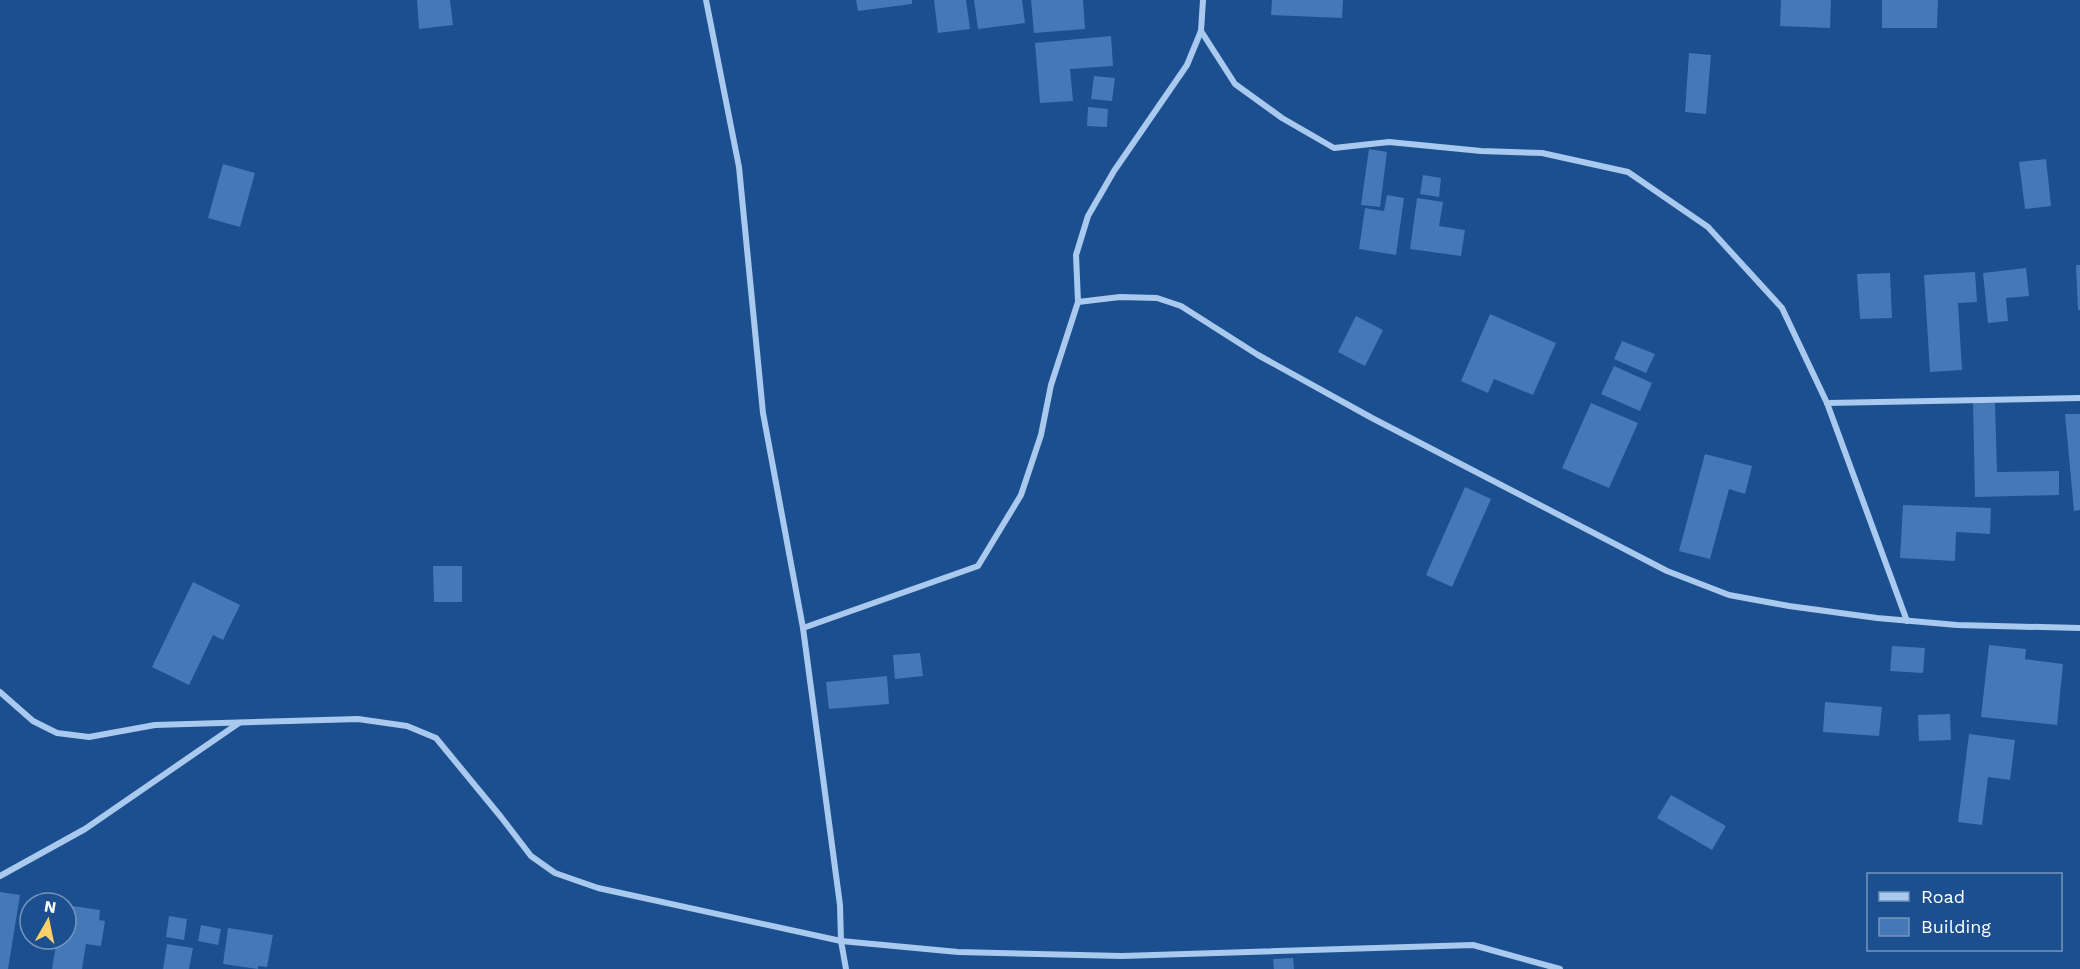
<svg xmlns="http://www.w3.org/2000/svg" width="2080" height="969" font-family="'Work Sans',sans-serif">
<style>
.building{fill:#4478b7}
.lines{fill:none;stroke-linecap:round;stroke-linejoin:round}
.minor{stroke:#a9c9ee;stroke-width:6}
</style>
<rect width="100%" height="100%" fill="#1b4f8f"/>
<!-- building -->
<g class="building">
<polygon points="417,0 450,0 453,25 419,29"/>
<polygon points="856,0 912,0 912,4 858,11"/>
<polygon points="934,0 966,0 970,29 938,33"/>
<polygon points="974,0 1022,0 1025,23 978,29"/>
<polygon points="1031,0 1083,0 1085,29 1034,33"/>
<polygon points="1272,0 1343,0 1342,18 1271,15"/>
<polygon points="1781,0 1831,0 1830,28 1780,26"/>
<polygon points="1882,0 1938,0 1937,28 1882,28"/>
<polygon points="1111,36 1113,66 1070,69 1073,101 1040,103 1035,43"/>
<polygon points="1689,53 1711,55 1706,114 1685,112"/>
<polygon points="1094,76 1115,78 1112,101 1091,99"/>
<polygon points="1088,107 1108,109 1107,127 1087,126"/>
<polygon points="1369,149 1387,152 1380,207 1361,205"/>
<polygon points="2046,159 2051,206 2025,209 2019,162"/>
<polygon points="223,164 255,173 240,227 208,218"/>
<polygon points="1423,175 1441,178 1439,197 1420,194"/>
<polygon points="1387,195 1404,198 1396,255 1359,249 1365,208 1384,211"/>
<polygon points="1417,198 1443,202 1439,226 1465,230 1461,256 1410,249"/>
<polygon points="2076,265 2080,265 2080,310 2078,310"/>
<polygon points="2026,268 2029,296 2006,298 2008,321 1988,323 1983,273"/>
<polygon points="1975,272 1977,302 1958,303 1962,370 1930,372 1924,275"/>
<polygon points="1890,273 1892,318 1860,319 1857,274"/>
<polygon points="1490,314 1556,343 1533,395 1494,379 1488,393 1461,381"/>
<polygon points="1356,316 1383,330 1365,366 1338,352"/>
<polygon points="1622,341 1655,354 1646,373 1614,359"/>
<polygon points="1614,366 1652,383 1640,411 1601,394"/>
<polygon points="1591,403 1638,423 1609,488 1562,468"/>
<polygon points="1973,403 1995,403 1997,472 2059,471 2059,495 1975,497"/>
<polygon points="2065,414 2080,414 2080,510 2074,511"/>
<polygon points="1705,454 1752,466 1745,494 1729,489 1710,559 1679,551"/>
<polygon points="1465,487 1491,499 1452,587 1426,575"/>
<polygon points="1903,505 1991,508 1990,534 1956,532 1955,561 1900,558"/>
<polygon points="433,566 462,566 462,602 434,602"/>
<polygon points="193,582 240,605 223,640 213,635 189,685 152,667"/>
<polygon points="1989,645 2026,649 2025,659 2063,664 2057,725 1981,717"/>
<polygon points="1892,646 1925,648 1923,673 1890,671"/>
<polygon points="920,653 923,676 895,679 893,655"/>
<polygon points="887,676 889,704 829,709 826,682"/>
<polygon points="1825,702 1882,707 1879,736 1823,732"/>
<polygon points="1950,714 1951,740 1919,741 1918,715"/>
<polygon points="1969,734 2015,740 2010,780 1988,777 1982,825 1958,822"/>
<polygon points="1671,795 1726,826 1712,850 1657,818"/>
<polygon points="0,892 20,895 8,969 0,969"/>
<polygon points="66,905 100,910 99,920 105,921 101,946 86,944 82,969 52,969 57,939 66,939"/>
<polygon points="169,916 187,919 184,940 166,937"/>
<polygon points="201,925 221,929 218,945 198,941"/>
<polygon points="228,928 273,935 267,967 258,966 258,969 223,964"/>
<polygon points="167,944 193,948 189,969 163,969"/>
<polygon points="1293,958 1294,969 1274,969 1273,959"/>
</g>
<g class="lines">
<!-- minor -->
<g class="minor">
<polyline points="706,0 739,167 763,413 803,628 840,905 841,941 846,969"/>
<polyline points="1201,31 1235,84 1282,118 1334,148 1389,142 1481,151 1542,153 1628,172 1708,227 1782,308 1827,403 1907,621"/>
<polyline points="1078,302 1120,297 1157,298 1181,306 1258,355 1372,418 1667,571 1729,595 1789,606 1877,618 1957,625 2080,628"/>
<polyline points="1827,403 2080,398"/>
<polyline points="803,628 978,566 1021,495 1041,435 1051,385 1078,302 1076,255 1088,216 1114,171 1187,65 1201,31 1203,0"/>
<polyline points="0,692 33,721 57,733 89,737 155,725 221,723 358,719 407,726 436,738 501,817 531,856 555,873 598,888 841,941 958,952 1122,956 1473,945 1560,969"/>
<polyline points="0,876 85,829 239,723"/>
</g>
</g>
<!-- legend -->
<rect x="1867" y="873" width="195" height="78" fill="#1b4f8f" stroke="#7695bc" stroke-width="1.5"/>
<rect x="1879" y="892" width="30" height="9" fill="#a9c9ee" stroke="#7695bc" stroke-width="1.5"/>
<text x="1921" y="903" font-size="18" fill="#ffffff">Road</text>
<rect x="1879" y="918" width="30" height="18" fill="#4478b7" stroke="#7695bc" stroke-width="1.5"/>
<text x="1921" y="933" font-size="18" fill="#ffffff">Building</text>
<!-- north arrow -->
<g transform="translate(48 921) rotate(9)"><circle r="28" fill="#1b4f8f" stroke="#7695bc" stroke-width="1.5"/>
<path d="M0-4.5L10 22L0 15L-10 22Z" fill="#ffd166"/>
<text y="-9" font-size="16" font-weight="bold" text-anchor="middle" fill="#ffffff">N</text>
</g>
</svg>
